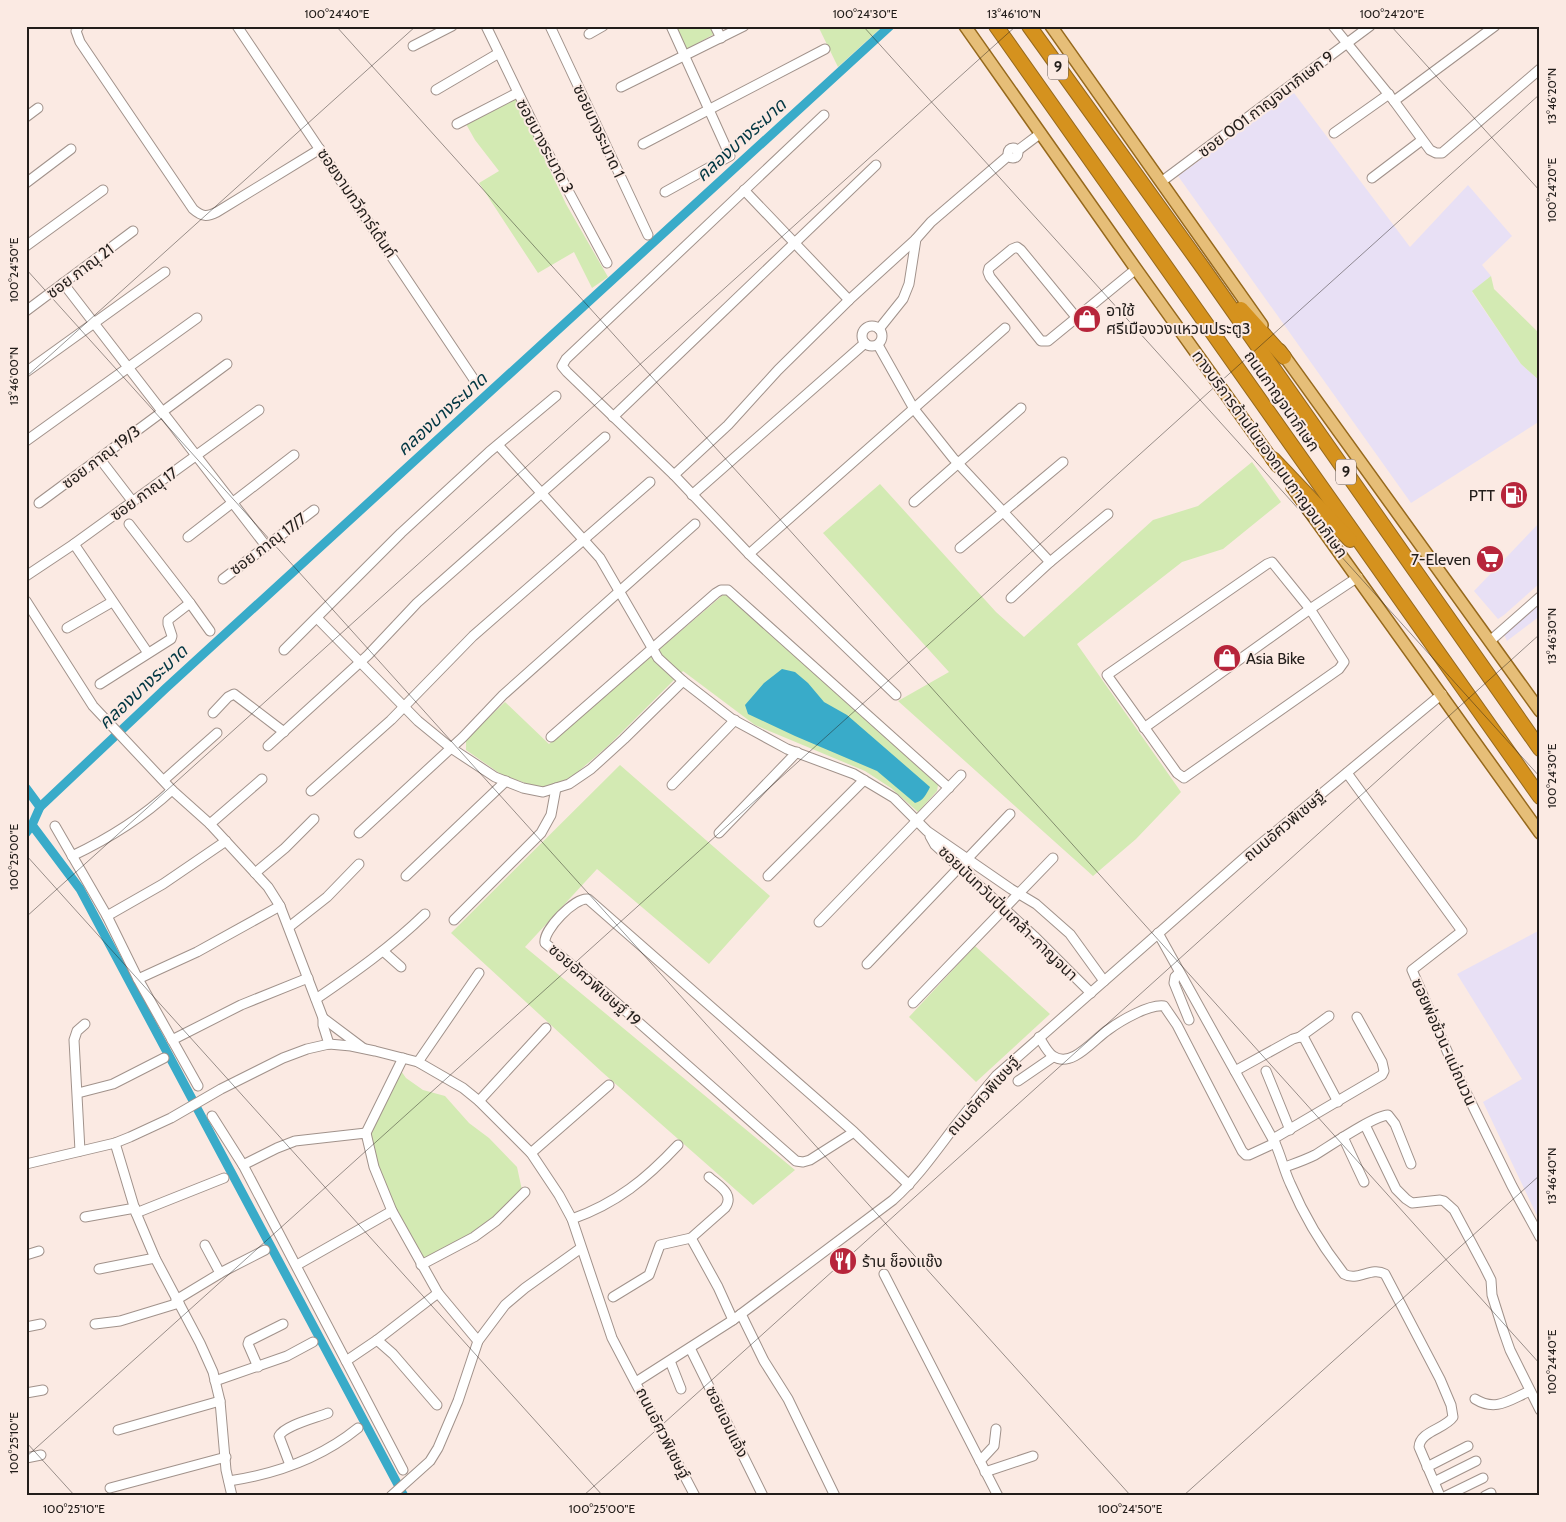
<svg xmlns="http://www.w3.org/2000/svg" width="1566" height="1522" font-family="Cabin,'Noto Sans Thai',sans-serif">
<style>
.commercial{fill:#e8e0f5}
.green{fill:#d3eab3}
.water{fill:#39abc9}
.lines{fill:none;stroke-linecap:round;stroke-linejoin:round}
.canal{stroke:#39abc9;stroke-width:9}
.minor-casing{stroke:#a1928b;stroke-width:11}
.major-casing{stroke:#96691d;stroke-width:14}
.highway-casing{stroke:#96691d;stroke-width:16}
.minor{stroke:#fff;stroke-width:9}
.major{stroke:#e6be78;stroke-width:11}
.highway{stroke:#d5921e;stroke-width:14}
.ticks{fill:none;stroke:#221d1a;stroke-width:1;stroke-opacity:0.45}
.labels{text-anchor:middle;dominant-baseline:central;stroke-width:4;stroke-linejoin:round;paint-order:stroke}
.shield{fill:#fbeae3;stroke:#635a56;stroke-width:1}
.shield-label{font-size:15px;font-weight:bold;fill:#221d1a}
.street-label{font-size:16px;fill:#221d1a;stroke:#fbeae3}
.poi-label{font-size:16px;fill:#221d1a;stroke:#fbeae3;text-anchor:start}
.water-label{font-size:18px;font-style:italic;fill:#003642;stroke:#fbeae3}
.neatline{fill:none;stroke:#221d1a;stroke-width:2}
.ticks-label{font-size:12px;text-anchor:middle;fill:#221d1a}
</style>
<rect width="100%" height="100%" fill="#fbeae3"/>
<!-- commercial -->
<g class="commercial">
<polygon points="1294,93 1410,247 1468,185 1512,236 1482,265 1491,276 1472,292 1521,364 1540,381 1540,421 1411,503 1178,176"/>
<polygon points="1540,522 1540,583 1504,615 1498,619 1474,591"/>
<polygon points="1540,600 1540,616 1507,641 1503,632"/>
<polygon points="1540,930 1540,1222 1483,1102 1522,1079 1457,974"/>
</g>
<!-- green -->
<g class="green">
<polygon points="674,26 710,26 714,34 686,50"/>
<polygon points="818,26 883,26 838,67"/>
<polygon points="516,99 566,204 608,277 592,288 574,252 538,273 479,183 499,171 475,140 466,124"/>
<polygon points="1491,276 1494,289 1540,334 1540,381 1521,364 1472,291"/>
<polygon points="1252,462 1281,502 1223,549 1182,562 1077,644 1181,792 1136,839 1093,876 898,701 949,672 823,533 880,484 996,612 1024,637 1153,520 1198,506"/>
<polygon points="724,594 730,597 938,785 937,791 918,812 891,788 865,771 755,725 683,671 608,746 567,781 540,788 502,775 466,750 466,739 505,702 549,744"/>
<polygon points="620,765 770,896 709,964 597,869 525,947 795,1170 753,1205 602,1072 451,933"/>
<polygon points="975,946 1050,1014 976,1082 909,1017"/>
<polygon points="401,1071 406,1078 423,1090 445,1096 469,1123 489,1138 517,1167 522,1190 493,1218 471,1234 423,1261 393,1206 362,1137"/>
</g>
<!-- water -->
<path class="water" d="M 782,669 L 795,672 L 808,683 L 824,702 L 847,715 L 930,787 C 926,795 923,801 915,803 L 877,771 L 795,736 L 748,714 L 745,705 L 764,683 Z"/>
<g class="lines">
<!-- canal -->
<g class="canal">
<polyline points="26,788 40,807"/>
<polyline points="32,825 80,889 404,1496"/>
<polyline points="26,833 32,825 40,807 166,688 890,26"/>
</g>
<defs>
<g id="minor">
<path d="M 79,26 L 76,31 L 80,42 L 193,209 C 202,217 207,217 217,212 L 320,149"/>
<polyline points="237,26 475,381"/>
<polyline points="486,26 542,142 607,263"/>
<polyline points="550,26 648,235"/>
<polyline points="715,26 721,38"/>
<polyline points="1333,26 1394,101 1430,150 1436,153 1442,153 1540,69"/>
<polyline points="589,34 603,26"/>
<polyline points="413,46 452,26"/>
<polyline points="621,87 744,26"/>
<polyline points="436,90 499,53"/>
<polyline points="1394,101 1495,26"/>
<polyline points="824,115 566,359 562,366 567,372 674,475 749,554 896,695"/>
<polyline points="26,117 38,108"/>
<polyline points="457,124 517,93"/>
<polyline points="1334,133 1389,94"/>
<polyline points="643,144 825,49"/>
<circle cx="1013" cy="153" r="5"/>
<polyline points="1017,151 1041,133"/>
<polyline points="1372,178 1422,140"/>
<polyline points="1161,182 1370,26"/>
<polyline points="26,183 71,149"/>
<polyline points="744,190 849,300"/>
<polyline points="665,192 730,156 671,26"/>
<polyline points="26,246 103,190"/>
<polyline points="63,283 266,546"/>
<polyline points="26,311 133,231"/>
<polyline points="1076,317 1021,250 1017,247 1012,249 989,268 988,272 990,277 1041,341 1048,341 1136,269"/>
<circle cx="872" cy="336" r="10"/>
<polyline points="879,329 903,299 909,284 916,239 931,222 1008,156"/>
<polyline points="878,345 914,409 953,458 1050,562"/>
<polyline points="26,372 165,272"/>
<polyline points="613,417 876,165"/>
<polyline points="26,441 197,318"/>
<polyline points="498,445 600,558 658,658 683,681 732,719 787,749 854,774 894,798 927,831 1011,889 1036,904 1070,934 1104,981"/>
<polyline points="100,459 133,502"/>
<polyline points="674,475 728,425 778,370 849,300 916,239"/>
<polyline points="692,495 865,343"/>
<polyline points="914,502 1021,408"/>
<polyline points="39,503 227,364"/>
<polyline points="129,524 190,603 210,631"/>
<polyline points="188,537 294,455"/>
<polyline points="74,544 148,653"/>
<polyline points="960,548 1063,462"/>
<polyline points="749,554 1005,328"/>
<polygon points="1272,562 1310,609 1344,662 1339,669 1184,778 1177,773 1107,675 1267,564"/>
<polyline points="26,576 74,544 259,410"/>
<polyline points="223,579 314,510"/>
<polyline points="1011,598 1050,562 1108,514"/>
<polyline points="26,601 93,706 172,790 210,824 268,887 280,906 323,1018 323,1025 329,1044"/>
<polyline points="317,618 418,721 451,748 495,777 523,788 543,792 569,784 591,769 624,739 683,681"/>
<polyline points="67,628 112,602"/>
<polyline points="1490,641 1540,597"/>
<polyline points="284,650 401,533 489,452 556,396"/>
<polyline points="100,684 171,639 172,636 168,624 168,620 190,603"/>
<polyline points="213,713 228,697 234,694 284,732"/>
<polyline points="1144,728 1310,609 1358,577"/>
<polyline points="551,737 716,593 721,590 728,590 949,788"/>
<polyline points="268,746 368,655 417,603 605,437"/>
<polyline points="1347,773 1462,931 1412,970 1457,1074 1512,1186 1540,1237"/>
<polyline points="164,780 217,733"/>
<polyline points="672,785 735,720"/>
<polyline points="311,791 391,720 473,636 650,482"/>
<polyline points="210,824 262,779"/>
<polyline points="55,826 107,916 138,979 198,1086"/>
<polyline points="359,833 463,737 503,695 695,524"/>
<polyline points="719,833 797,752"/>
<polyline points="930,836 935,845 1034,936 1091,993"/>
<path d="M 72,856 C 110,838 142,818 172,790"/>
<polyline points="255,873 285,848 314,819"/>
<polyline points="406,876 506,781"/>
<polyline points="768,876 864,780"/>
<polyline points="107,916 163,884 226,841"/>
<polyline points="454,920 541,833 551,815 556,788"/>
<polyline points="819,922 961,775"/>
<polyline points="289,927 327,897 359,864"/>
<path d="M 1158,933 L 1275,1143 C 1281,1156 1284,1170 1290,1183 C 1304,1216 1322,1246 1344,1274 C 1358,1282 1371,1266 1385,1274 L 1440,1379 L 1451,1405 L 1453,1417 C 1445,1429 1420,1431 1419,1447 L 1440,1496"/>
<polyline points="383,951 401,967"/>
<polyline points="867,964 1010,814"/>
<polyline points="1179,973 1175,977 1174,983 1189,1020"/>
<polyline points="138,979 197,952 280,906"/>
<path d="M 316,999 C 354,973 391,947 425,914"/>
<polyline points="913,1003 1053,858"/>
<polyline points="323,1018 363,1048"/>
<path d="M 1039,1037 C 1043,1043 1047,1052 1053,1056 C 1072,1069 1094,1039 1108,1030 C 1120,1021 1149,1004 1164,1006 L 1177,1025 L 1242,1151 L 1246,1155 L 1249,1155 L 1275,1143"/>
<polyline points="1300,1037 1329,1016"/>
<polyline points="172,1040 241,1005 308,978"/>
<polyline points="418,1062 479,973"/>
<polyline points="1235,1071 1293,1039 1300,1037 1304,1038 1338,1102"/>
<polyline points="1266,1071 1290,1130"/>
<polyline points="1018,1081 1053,1057"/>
<polyline points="78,1093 113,1084 164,1058"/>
<polyline points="479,1101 546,1028"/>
<polyline points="212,1116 243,1165 346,1361 377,1340 438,1293"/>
<polyline points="1365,1125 1396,1189 1406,1199 1412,1203 1440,1200 1444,1201 1454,1210 1485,1268 1491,1280 1492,1295 1503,1330 1510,1350 1540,1410"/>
<path d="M 854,1132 L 810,1160 L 803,1162 L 796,1161 L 602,990 L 545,943 C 543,930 575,897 588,899 L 854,1132 L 909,1185"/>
<polyline points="366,1133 403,1058"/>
<polyline points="1343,1137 1364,1182"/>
<polyline points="1273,1139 1382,1075 1384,1071 1382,1062 1357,1017"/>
<polyline points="115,1143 136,1213 155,1258 200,1343 213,1372 220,1401 226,1470 232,1496"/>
<polyline points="80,1151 74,1040 77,1031 85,1024"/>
<polyline points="531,1153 609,1085"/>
<polyline points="26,1164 115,1143 130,1137 171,1118 221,1089 283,1058 307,1049 329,1044 351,1046 375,1051 418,1062 463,1088 479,1101 531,1153 559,1195 572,1219 612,1338 695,1496"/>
<polyline points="243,1165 277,1148 295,1141 366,1133 374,1167 392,1211 438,1293 478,1341"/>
<path d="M 1285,1167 C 1296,1163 1305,1160 1315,1155 C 1330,1146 1373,1116 1388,1115 L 1395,1124 L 1411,1164"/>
<polyline points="136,1213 224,1178"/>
<polyline points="85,1217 135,1208"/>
<path d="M 572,1219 C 617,1203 646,1179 678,1145"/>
<polyline points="691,1238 718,1287 733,1320"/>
<polyline points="205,1245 220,1273"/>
<polyline points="26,1255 39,1251"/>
<polyline points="297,1265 392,1211"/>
<polyline points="421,1265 474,1237 496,1221 525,1192"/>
<polyline points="99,1269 155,1258"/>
<polyline points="884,1274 998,1496"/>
<path d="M 613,1297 L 649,1275 L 660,1245 L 691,1238 L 725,1208 C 735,1194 719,1186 709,1177"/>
<polyline points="176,1300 224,1271 265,1250"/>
<polyline points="741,1314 764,1361 788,1399 835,1496"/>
<polyline points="95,1324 120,1321 179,1303"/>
<polyline points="26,1327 41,1324"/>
<polyline points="377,1340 393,1354 437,1405"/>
<polyline points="690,1348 763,1496"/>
<polyline points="346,1361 403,1470"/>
<polyline points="670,1361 681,1389"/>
<polyline points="258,1367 248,1344 249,1341 283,1324"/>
<polyline points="215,1381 287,1356 313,1342"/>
<path d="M 636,1382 L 733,1320 L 893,1200 C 915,1180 931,1158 949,1134 C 964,1114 980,1095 996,1076 L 1251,852 L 1442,694"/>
<polyline points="26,1393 43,1390"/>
<path d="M 1475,1399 C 1496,1412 1509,1400 1530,1391"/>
<polyline points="118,1430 220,1401"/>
<polyline points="26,1458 41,1455"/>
<polyline points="980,1461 994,1446 996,1429"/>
<path d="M 290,1465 L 279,1436 C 285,1425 316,1418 328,1413"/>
<polyline points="1427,1467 1468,1446"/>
<polyline points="985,1472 1033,1456"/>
<path d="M 229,1481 C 276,1474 321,1458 358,1428"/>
<polyline points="1434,1482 1476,1461"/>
<polyline points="110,1488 226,1457"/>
<polyline points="391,1496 430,1461 438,1448 458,1401 478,1341 505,1305 525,1288 581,1248"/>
<polyline points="1446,1496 1483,1478"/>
<polyline points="1485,1496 1491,1493"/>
</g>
<g id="major">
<polyline points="965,26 1136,269 1277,466"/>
<polyline points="1051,26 1262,325"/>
<polyline points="1280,350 1540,711"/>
<polyline points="1292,487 1540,833"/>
</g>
<g id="highway">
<polyline points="996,26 1540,797"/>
<polyline points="1029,26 1203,268 1540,749"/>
<polyline points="1241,309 1284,357"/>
<polyline points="1273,459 1350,540"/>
</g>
</defs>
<!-- minor casing -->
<use href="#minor" class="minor-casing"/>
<!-- major casing -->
<use href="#major" class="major-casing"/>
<!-- highway casing -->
<use href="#highway" class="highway-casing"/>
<!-- minor -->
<use href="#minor" class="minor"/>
<!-- major -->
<use href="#major" class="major"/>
<!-- highway -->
<use href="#highway" class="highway"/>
</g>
<!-- ticks -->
<path class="ticks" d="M 336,26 L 1540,1364M 863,26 L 1540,777M 1391,26 L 1540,191M 26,269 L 1131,1496M 26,377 L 416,26M 26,855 L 603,1496M 26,917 L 1016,26M 26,1442 L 75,1496M 26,1457 L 1540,94M 583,1496 L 1540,634M 1183,1496 L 1540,1175"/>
<!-- icons -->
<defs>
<symbol id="shop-disc" viewBox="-11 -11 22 22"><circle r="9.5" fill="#b7253b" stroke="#fbeae3"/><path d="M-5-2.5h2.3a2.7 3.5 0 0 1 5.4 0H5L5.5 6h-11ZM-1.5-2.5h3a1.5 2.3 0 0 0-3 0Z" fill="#fff"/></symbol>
<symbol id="fuel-disc" viewBox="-11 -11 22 22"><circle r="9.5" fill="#b7253b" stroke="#fbeae3"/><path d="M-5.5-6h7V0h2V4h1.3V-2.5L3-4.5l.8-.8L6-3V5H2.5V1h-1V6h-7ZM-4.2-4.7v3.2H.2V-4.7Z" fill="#fff"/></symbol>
<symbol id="supermarket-disc" viewBox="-11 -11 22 22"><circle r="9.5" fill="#b7253b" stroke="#fbeae3"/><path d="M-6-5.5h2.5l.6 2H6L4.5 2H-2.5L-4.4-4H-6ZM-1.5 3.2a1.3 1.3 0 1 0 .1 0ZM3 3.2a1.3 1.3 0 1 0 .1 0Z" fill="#fff"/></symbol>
<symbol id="restaurant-disc" viewBox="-11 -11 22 22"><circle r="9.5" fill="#b7253b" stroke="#fbeae3"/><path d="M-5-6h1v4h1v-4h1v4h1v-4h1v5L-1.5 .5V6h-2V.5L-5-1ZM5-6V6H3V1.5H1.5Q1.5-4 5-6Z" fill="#fff"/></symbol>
</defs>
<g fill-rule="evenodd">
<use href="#shop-disc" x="1071" y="303" width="32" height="32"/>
<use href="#fuel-disc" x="1498" y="479" width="32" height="32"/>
<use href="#supermarket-disc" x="1474" y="543" width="32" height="32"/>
<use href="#shop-disc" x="1211" y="642" width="32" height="32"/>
<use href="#restaurant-disc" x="827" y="1245" width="32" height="32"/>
</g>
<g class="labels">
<!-- shield labels -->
<g class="shield">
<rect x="1048" y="54.5" width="20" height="25" rx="4"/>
<rect x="1336" y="459.5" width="20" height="25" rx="4"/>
</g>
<g class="shield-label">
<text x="1058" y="67">9</text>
<text x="1346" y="472">9</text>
</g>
<!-- street labels -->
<g class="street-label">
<text transform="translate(1266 104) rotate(-37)">ซอย 001 กาญจนาภิเษก 9</text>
<text transform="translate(599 131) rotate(65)">ซอยบางระมาด 1</text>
<text transform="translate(545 146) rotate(62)">ซอยบางระมาด 3</text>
<text transform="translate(357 203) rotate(56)">ซอยงามทวีการ์เด้นท์</text>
<text transform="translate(80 271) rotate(-37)">ซอย ภาณุ 21</text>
<text transform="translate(1282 401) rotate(55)">ถนนกาญจนาภิเษก</text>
<text transform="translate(1270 454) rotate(54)">ทางบริการด้านในของถนนกาญจนาภิเษก</text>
<text transform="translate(101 457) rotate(-37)">ซอย ภาณุ 19/3</text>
<text transform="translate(144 494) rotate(-36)">ซอย ภาณุ 17</text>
<text transform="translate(268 544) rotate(-37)">ซอย ภาณุ 17/7</text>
<text transform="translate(1284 826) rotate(-40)">ถนนอัศวพิเชษฐ์</text>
<text transform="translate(1008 913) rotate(44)">ซอยนันทวันปิ่นเกล้า-กาญจนา</text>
<text transform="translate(595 985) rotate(41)">ซอยอัศวพิเชษฐ์ 19</text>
<text transform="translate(1444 1042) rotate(66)">ซอยพ่อช้วน-แม่ถนวน</text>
<text transform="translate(983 1096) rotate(-48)">ถนนอัศวพิเชษฐ์</text>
<text transform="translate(727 1422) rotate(64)">ซอยเอมแจ้ง</text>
<text transform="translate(663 1433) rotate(63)">ถนนอัศวพิเชษฐ์</text>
</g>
<!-- poi labels -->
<g class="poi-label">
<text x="1106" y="310">อาใช้<tspan x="1106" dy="18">ศรีเมืองวงแหวนประตู3</tspan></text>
<text x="1495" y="495" text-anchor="end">PTT</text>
<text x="1471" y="559" text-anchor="end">7-Eleven</text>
<text x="1246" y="658">Asia Bike</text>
<text x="862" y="1261">ร้าน ช็องแช๊ง</text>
</g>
<!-- water labels -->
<g class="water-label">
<text transform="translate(741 140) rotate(-42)">คลองบางระมาด</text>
<text transform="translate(442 414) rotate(-42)">คลองบางระมาด</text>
<text transform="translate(143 687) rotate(-43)">คลองบางระมาด</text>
</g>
</g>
<!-- border -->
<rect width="1566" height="1522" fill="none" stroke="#fbeae3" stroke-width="55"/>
<rect x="28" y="28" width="1510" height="1466" class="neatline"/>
<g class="ticks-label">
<text x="337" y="18">100°24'40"E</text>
<text x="865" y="18">100°24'30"E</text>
<text x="1014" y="18">13°46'10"N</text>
<text x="1392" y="18">100°24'20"E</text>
<text transform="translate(1552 96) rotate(-90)" y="4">13°46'20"N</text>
<text transform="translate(1552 190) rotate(-90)" y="4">100°24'20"E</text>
<text transform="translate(14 270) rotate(-90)" y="4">100°24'50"E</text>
<text transform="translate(14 376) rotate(-90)" y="4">13°46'00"N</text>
<text transform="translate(1552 636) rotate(-90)" y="4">13°46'30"N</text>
<text transform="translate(1552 776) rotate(-90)" y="4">100°24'30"E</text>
<text transform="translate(14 857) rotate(-90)" y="4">100°25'00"E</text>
<text transform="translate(1552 1176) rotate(-90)" y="4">13°46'40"N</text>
<text transform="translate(1552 1362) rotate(-90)" y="4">100°24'40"E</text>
<text transform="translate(14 1443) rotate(-90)" y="4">100°25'10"E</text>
<text x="74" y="1513">100°25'10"E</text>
<text x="602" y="1513">100°25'00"E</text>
<text x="1130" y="1513">100°24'50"E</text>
</g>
</svg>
